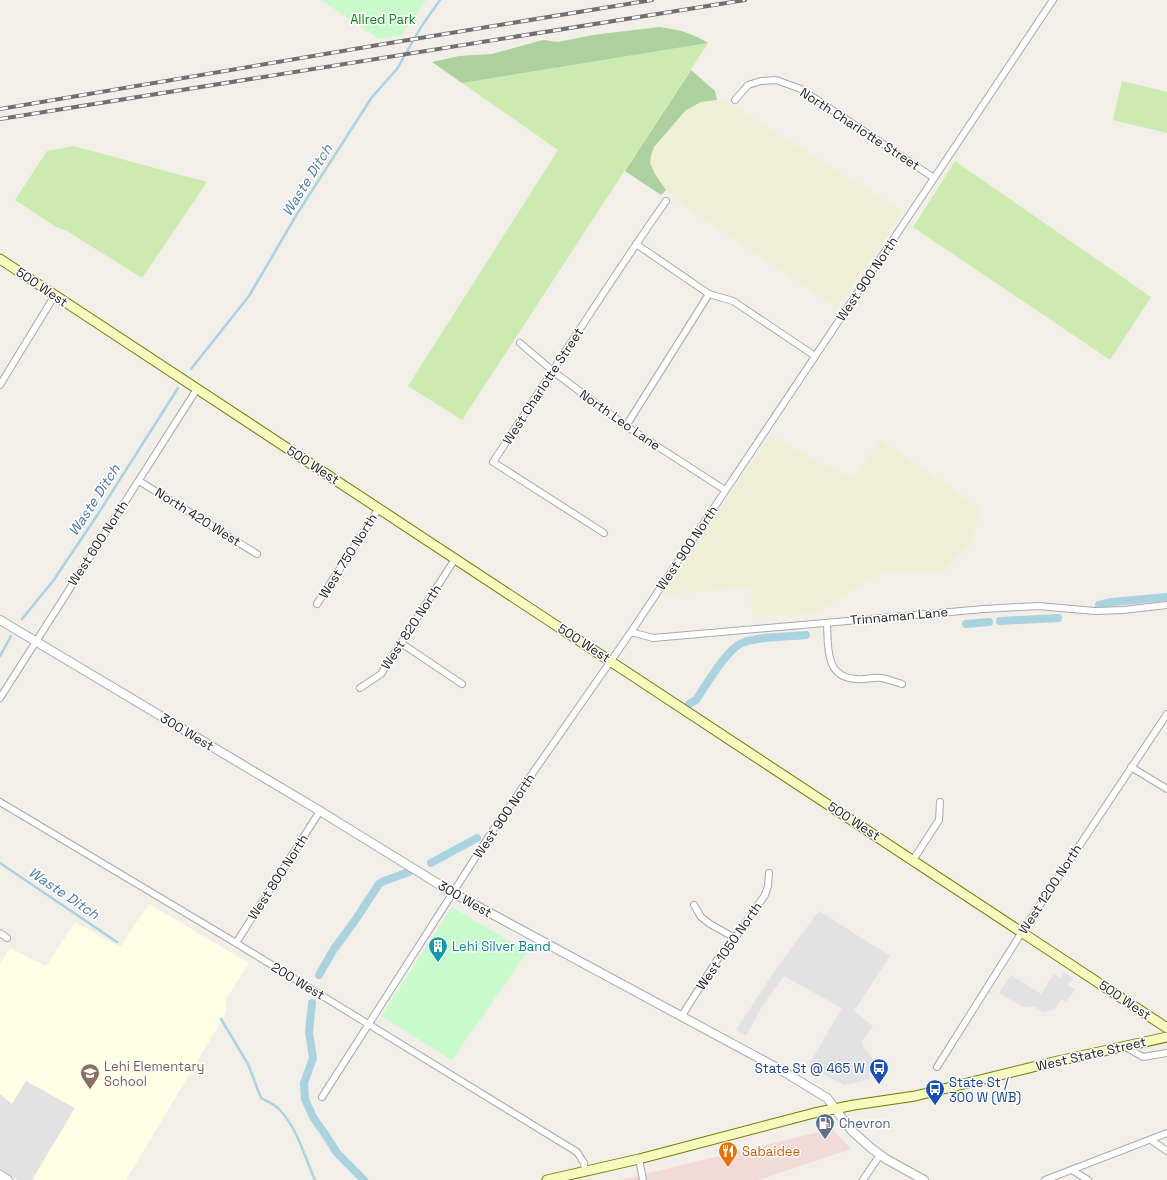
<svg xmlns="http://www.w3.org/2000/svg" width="1167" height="1180" font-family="'Space Grotesk',sans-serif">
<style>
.commercial{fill:#f2dad9}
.education{fill:#ffffe5}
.farmland{fill:#eef0d5}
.grass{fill:#cdebb0}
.forest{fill:#add19e}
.park{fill:#c8facc}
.parking{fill:#e2e2e2}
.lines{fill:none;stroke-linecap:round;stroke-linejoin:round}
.stream{stroke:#aad3df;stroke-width:2.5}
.canal{stroke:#aad3df;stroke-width:8}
.minor-casing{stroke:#a9a9a9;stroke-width:8}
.tertiary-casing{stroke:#a9a9a9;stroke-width:10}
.secondary-casing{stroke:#707d05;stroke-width:11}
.minor{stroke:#fff;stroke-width:6}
.tertiary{stroke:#fff;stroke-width:8}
.secondary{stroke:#f7fabf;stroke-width:9}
.rail-casing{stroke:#707070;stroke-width:4}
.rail{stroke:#fff;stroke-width:2.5;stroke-dasharray:8;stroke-linecap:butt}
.labels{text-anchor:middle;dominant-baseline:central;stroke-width:3;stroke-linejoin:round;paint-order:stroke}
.park-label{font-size:13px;fill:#0c8416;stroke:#fff}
.street-label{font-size:13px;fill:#222;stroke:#fff}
.culture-label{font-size:13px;fill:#0d838f;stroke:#fff;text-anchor:start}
.education-label{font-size:13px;fill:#785e54;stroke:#fff;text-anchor:start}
.transit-label{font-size:13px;fill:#164399;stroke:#fff;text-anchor:end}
.service-label{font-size:13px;fill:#4e5e75;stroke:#fff;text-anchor:start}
.food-label{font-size:13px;fill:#c56008;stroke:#fff;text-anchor:start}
.water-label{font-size:14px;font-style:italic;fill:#4a7aab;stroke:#fff}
</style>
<rect width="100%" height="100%" fill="#f2efe9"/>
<!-- commercial -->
<polygon class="commercial" points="832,1129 851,1149 758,1180 620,1180"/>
<!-- education -->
<polygon class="education" points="149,904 249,963 226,999 226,1013 126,1180 24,1180 0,1166 0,964 10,948 46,966 75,922 120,947"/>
<!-- farmland -->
<g class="farmland">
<polygon points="717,100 733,106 903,212 837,308 681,204 666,190 655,174 650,163 651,156 654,147 686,110 701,102"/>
<polygon points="771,435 817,462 855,478 880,440 978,507 976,529 970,545 944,570 880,573 814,614 753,617 750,587 663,595"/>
</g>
<!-- grass -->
<g class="grass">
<polygon points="708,43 462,420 408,386 558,150 462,83"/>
<polygon points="1122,81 1167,92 1167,133 1113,120"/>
<polygon points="73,146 207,182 142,278 67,231 56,227 15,200 47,151"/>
<polygon points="955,161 1151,297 1110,360 913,227"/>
</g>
<!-- forest -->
<g class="forest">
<path d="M 659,27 C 680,30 690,32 708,43 L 462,83 L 432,62 L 459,56 L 492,54 L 543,40 L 558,42 L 593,35 Z"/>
<polygon points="691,70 715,91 717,100 701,102 686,110 654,147 651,156 650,163 655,174 666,190 661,195 625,171"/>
</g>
<!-- park -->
<g class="park">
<polygon points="321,0 426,0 402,35 379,39"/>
<polygon points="452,907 527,952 452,1060 381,1016"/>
</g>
<!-- parking -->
<g class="parking">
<polygon points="819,911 890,956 854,1011 873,1026 862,1041 863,1046 878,1066 871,1070 869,1074 870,1079 844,1085 808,1066 842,1008 784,976 762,1006 746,1036 736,1030 776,969"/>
<polygon points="1064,972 1073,978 1068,985 1075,989 1066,1002 1061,999 1055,1009 1049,1011 1043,1012 1035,1007 1023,1007 999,993 1011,975 1041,994 1054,974 1060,978"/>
<polygon points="26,1081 75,1108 32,1180 19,1180 0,1169 0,1094 12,1104"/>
</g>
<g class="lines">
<!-- stream -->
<g class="stream">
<polyline points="191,369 249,296 297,214 372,97 397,69 421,27 440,0"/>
<polyline points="22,619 53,581 98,514 178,388"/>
<polyline points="0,656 11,636"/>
<polyline points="0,863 117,942"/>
<path d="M 221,1019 L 248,1064 L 261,1098 C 266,1101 275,1104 279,1109 C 298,1129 304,1156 315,1180"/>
</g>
<!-- canal -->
<g class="canal">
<polyline points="1099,605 1112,602 1167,597"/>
<polyline points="1000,621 1058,618"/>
<polyline points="966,624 989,622"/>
<path d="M 689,704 L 696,700 C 706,685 727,649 742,643 C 757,636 789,637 806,635"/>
<polyline points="431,863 477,838"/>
<polyline points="319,975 334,949 354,922 379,884 384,881 409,872"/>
<polyline points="312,1003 309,1032 313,1058 304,1083 305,1099 313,1117 325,1134 337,1153 364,1180"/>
</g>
<defs>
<g id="minor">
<polyline points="735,100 748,85 761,81 776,80 801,89 934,178"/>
<polyline points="636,244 709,294 733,301 815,356"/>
<polyline points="520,343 554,372 626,426 725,490"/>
<polyline points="0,385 55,295"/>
<polyline points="626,426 709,294"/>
<polyline points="139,481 257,554"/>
<path d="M 604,533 L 493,462 C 551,375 606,286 666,201"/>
<polyline points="317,604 379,508"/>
<path d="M 827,623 C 828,646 825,678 856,679 C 864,680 873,677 881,678 C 888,679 895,682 902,684"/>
<polyline points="631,632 653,638 984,609 1038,606 1095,611 1123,610 1167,605"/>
<polyline points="401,643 462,684"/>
<polyline points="360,688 381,674 455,559"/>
<polyline points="0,698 197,389"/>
<polyline points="1131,767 1167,789"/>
<polyline points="0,802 236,943 577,1152 584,1163 585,1171"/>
<polyline points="913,860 939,820 940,802"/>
<polyline points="694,905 701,917 710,924 735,938"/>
<polyline points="0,933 7,938"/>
<polyline points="236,943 320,811"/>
<polyline points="681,1017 719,957 735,938 765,895 768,886 769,873"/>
<polyline points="1124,1046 1143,1057 1167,1053"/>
<polyline points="937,1067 1022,932 1167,714"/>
<polyline points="322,1097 493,830 631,632 1053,0"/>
<polyline points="1151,1140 1167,1151"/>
<polyline points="639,1159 643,1180"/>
<polyline points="1072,1170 1088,1180"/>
<polyline points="863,1180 880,1155"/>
<polyline points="1045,1180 1167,1133"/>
</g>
<g id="tertiary">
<polyline points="0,620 320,811 453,893 781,1070 827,1098 852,1131 871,1148 886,1159 924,1180"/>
<polyline points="0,1175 8,1180"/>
</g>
<g id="secondary">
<polyline points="0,259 1167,1028"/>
<polyline points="547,1180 639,1159 814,1113 854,1105 915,1096 1049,1063 1167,1037"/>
</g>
</defs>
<!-- minor casing -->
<use href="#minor" class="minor-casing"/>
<!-- tertiary casing -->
<use href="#tertiary" class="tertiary-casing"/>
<!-- secondary casing -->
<use href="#secondary" class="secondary-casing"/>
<!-- minor -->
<use href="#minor" class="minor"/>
<!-- tertiary -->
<use href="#tertiary" class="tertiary"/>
<!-- secondary -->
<use href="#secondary" class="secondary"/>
<defs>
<g id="rail">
<polyline points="0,109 390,43 652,0"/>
<polyline points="0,119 745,0"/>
</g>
</defs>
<!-- rail casing -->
<use href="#rail" class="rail-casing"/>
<!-- rail -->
<use href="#rail" class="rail"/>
</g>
<!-- icons -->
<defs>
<symbol id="building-pin" viewBox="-11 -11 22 30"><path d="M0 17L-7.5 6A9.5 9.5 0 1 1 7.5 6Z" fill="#0f9aa8" stroke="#fff"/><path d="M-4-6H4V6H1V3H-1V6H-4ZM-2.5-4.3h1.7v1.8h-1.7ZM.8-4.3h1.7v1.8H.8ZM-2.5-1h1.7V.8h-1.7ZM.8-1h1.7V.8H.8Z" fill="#fff"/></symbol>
<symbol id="bus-pin" viewBox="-11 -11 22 30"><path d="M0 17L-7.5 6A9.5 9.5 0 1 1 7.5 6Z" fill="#1a4fb4" stroke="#fff"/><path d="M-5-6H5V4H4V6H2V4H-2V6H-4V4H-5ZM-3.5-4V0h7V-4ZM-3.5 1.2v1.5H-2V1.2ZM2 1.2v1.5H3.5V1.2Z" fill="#fff"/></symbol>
<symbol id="school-pin" viewBox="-11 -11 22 30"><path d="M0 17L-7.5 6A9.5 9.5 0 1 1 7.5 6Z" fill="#8d6e63" stroke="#fff"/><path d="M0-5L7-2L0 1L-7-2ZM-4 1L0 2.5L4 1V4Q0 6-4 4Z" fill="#fff"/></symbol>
<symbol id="fuel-pin" viewBox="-11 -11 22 30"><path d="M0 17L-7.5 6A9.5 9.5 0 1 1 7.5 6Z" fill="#5c6f8a" stroke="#fff"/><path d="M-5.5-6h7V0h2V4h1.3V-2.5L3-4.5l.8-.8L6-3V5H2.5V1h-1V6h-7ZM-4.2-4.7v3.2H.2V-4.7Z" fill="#fff"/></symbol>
<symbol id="restaurant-pin" viewBox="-11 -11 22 30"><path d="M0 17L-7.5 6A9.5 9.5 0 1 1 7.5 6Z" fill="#e8710a" stroke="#fff"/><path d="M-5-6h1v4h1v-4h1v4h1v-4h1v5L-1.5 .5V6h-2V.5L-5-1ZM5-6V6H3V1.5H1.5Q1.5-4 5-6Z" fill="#fff"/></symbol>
</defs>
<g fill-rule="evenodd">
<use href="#building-pin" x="427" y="935" width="22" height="30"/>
<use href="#bus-pin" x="868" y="1057" width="22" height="30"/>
<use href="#school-pin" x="79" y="1062" width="22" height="30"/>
<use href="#bus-pin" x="924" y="1078" width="22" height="30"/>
<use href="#fuel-pin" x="814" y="1112" width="22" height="30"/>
<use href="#restaurant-pin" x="717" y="1140" width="22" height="30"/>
</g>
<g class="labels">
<!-- park labels -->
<g class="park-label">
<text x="383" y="19">Allred Park</text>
</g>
<!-- street labels -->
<g class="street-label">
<text transform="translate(860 129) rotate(33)">North Charlotte Street</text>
<text transform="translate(867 279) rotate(-56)">West 900 North</text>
<text transform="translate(42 287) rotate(34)">500 West</text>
<text transform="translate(543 386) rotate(-57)">West Charlotte Street</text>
<text transform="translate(620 420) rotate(35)">North Leo Lane</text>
<text transform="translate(313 465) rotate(33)">500 West</text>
<text transform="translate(198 517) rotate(32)">North 420 West</text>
<text transform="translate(98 543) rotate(-57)">West 600 North</text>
<text transform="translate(687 548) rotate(-56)">West 900 North</text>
<text transform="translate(348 556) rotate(-58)">West 750 North</text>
<text transform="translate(899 616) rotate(-5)">Trinnaman Lane</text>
<text transform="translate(411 627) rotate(-57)">West 820 North</text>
<text transform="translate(584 643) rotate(33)">500 West</text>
<text transform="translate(187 732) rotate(31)">300 West</text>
<text transform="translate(504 816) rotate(-56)">West 900 North</text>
<text transform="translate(854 821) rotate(33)">500 West</text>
<text transform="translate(278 877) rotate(-57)">West 800 North</text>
<text transform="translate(1050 889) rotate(-57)">West 1200 North</text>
<text transform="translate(465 899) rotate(30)">300 West</text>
<text transform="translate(729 946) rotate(-55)">West 1050 North</text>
<text transform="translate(298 981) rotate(31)">200 West</text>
<text transform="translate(1125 1000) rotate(34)">500 West</text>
<text transform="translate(1091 1054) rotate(-13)">West State Street</text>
</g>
<!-- culture labels -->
<g class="culture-label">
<text x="452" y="946">Lehi Silver Band</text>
</g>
<!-- education labels -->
<g class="education-label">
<text x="104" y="1066">Lehi Elementary<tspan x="104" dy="15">School</tspan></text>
</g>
<!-- transit labels -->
<g class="transit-label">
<text x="865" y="1068">State St @ 465 W</text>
<text x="949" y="1082" text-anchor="start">State St /<tspan x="949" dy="15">300 W (WB)</tspan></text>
</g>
<!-- service labels -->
<g class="service-label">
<text x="839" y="1123">Chevron</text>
</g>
<!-- food labels -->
<g class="food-label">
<text x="742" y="1151">Sabaidee</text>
</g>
<!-- water labels -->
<g class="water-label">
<text transform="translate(307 180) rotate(-58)">Waste Ditch</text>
<text transform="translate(94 500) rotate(-57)">Waste Ditch</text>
<text transform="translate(64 893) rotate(34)">Waste Ditch</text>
</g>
</g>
</svg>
